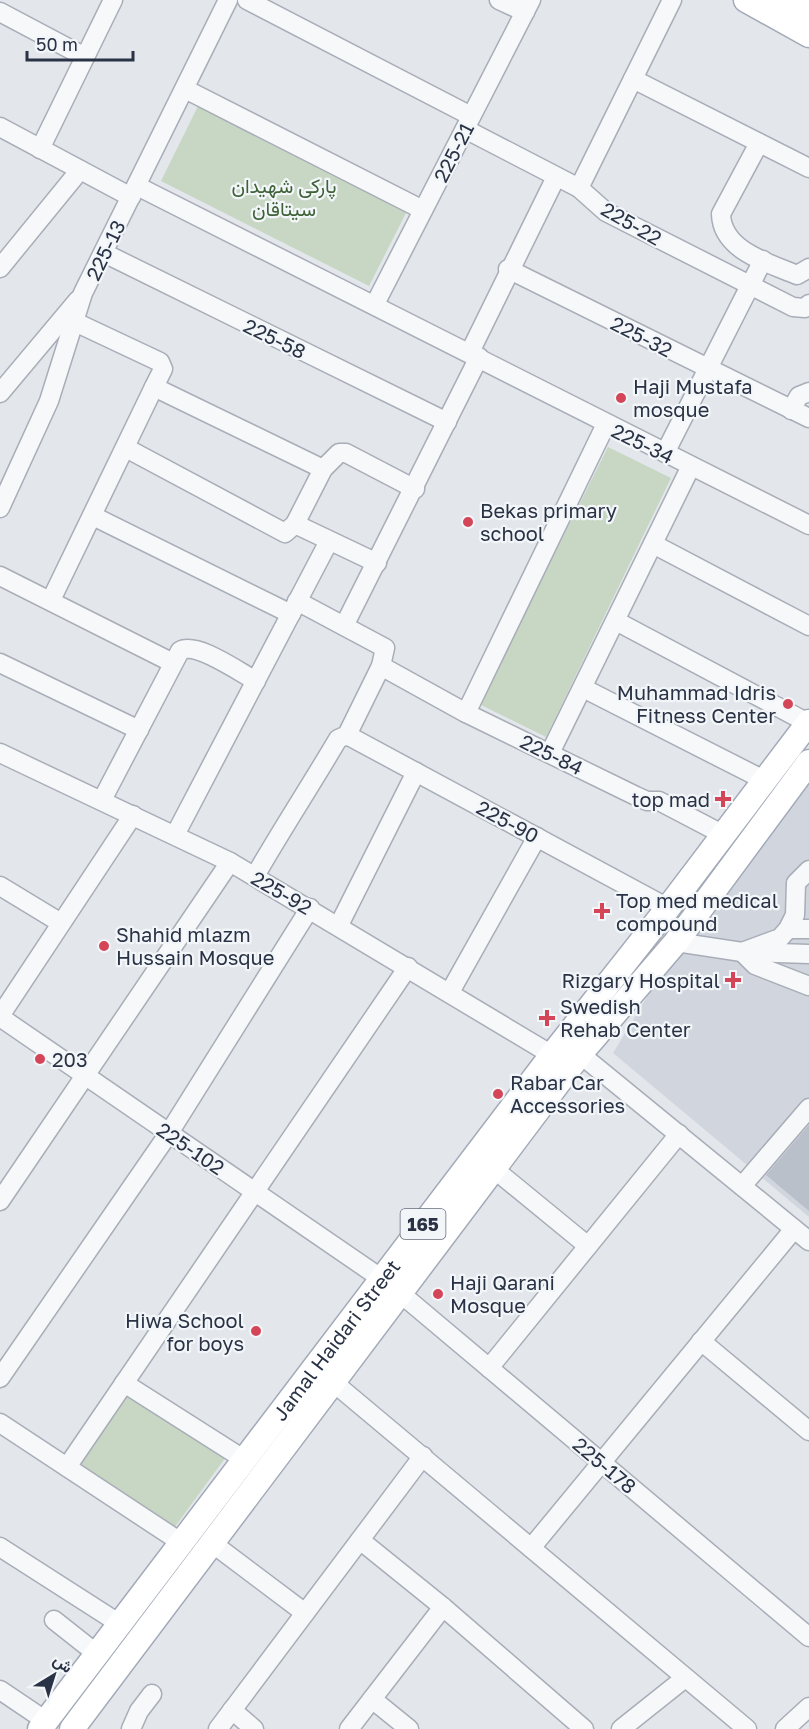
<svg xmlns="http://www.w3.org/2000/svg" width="809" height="1729" font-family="'Golos Text',Vazirmatn,sans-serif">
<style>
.built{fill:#d1d6de}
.park{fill:#c8d6c4}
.building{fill:#bac0ca}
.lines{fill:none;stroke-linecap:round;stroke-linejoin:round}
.minor-casing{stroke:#a8adb7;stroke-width:21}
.major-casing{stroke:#a2aab8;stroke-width:27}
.highway-casing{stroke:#8a93a3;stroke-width:30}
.minor{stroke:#f6f8fa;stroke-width:18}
.major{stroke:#fff;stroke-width:24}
.highway{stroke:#fff;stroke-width:27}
.poi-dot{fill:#d44558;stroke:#f3f6f9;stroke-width:2}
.labels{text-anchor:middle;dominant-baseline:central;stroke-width:4.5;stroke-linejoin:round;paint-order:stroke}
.shield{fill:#f3f6f9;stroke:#666e7b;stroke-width:1.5}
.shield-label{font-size:18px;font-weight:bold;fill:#2a3345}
.street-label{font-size:20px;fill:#2a3345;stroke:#f3f6f9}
.park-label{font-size:20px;fill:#3e6137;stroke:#f3f6f9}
.poi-label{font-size:20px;fill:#2a3345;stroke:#f3f6f9;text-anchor:start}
</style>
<rect width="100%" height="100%" fill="#e3e7ec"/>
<!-- built -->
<polygon class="built" points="809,762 809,1217 613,1053 701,908"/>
<!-- park -->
<g class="park">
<polygon points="198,106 407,211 369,286 161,181"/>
<polygon points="608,447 671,478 546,737 479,704"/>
<polygon points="126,1396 226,1457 174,1528 79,1466"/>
</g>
<!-- building -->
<polygon class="building" points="809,1125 809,1211 766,1175"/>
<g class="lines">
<defs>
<g id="minor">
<polyline points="247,0 471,116"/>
<polyline points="499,0 525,12"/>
<polyline points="0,12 85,57"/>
<polyline points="633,79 809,168"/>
<polyline points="185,89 423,210"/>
<polyline points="0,127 131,197"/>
<polyline points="465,129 579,188 606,212 793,307 805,308 809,304"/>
<path d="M 759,143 L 721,214 C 722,251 769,263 797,275 L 809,268"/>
<polyline points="40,149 113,0"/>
<polyline points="137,186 809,525"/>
<polyline points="579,188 672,0"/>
<polyline points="104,253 447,422"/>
<polyline points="0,268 80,170"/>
<polyline points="508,269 809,418"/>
<polyline points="375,304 531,0"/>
<polyline points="75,322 160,362 163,369 154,387 323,469"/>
<polyline points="470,352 556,177"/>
<polyline points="0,393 78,300"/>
<polyline points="791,410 799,396 809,392"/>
<polyline points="126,448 285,533 295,524 377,563"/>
<polyline points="665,453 763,260"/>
<polyline points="0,508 49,401 83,293 228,0"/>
<polyline points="93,516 291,614"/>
<polyline points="295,524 323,469 339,453 346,453 415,489"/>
<polyline points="653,544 809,626"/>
<polyline points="0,576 173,663"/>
<polyline points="51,600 154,387"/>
<polyline points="616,621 808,723"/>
<polyline points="344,626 479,357"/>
<polyline points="0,663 139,730"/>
<polyline points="381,666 466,713 636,796 647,801 659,801 724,835"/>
<polyline points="583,688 764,780"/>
<polyline points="466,713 606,424"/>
<polyline points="347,735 668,908"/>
<polyline points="0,753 230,862 552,1055"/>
<polyline points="550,753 691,466"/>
<path d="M 102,800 L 180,651 C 196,641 239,672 256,681"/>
<polyline points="175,835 329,541"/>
<polyline points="809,870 796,883 795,915 788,929 780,938 742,952 755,965 809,986"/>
<path d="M 255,876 C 282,829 311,785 338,739 L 347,735 L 381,666 L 385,648 L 297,601"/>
<polyline points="0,886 61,923"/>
<polyline points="339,925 416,772"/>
<polyline points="788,929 809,929"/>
<polyline points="676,942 742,952 809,954"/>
<polyline points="450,992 537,837"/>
<polyline points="0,1016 133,815"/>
<polyline points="0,1017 382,1279"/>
<polyline points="580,1054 809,1241"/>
<polyline points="494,1169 588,1246"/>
<polyline points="742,1186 809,1108"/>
<polyline points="0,1201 230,862"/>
<polyline points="400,1293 809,1637"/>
<polyline points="701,1341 809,1431"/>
<polyline points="489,1368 679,1134"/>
<polyline points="0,1378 169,1133 310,908"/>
<polyline points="333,1382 747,1729"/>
<polyline points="124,1383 245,1460"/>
<polyline points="0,1423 182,1543"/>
<polyline points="67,1467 408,967"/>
<polyline points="360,1540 443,1607 584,1729"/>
<polyline points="212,1543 305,1613"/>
<polyline points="0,1547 120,1624"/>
<polyline points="531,1548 794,1229"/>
<polyline points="54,1620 97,1654"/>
<polyline points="0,1690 46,1721"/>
<polyline points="372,1699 409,1729"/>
<polyline points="232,1710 254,1729"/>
<polyline points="131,1729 139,1711 152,1694"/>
<polyline points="218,1729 423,1456"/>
<polyline points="349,1729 443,1607"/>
<polyline points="621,1729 685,1678"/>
<polyline points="785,1729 809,1707"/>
</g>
<g id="major">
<polyline points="746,0 809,35"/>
<path id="s1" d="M 40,1729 L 552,1055 L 668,908 L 809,722"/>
<polyline points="72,1729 580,1054 676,942 809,762"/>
</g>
<polyline id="highway" points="781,0 809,14"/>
</defs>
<!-- minor casing -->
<use href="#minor" class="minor-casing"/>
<!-- major casing -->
<use href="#major" class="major-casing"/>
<!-- highway casing -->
<use href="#highway" class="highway-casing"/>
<!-- minor -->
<use href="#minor" class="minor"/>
<!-- major -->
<use href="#major" class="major"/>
<!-- highway -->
<use href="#highway" class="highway"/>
</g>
<!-- markers -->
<g class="poi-dot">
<circle cx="621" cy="398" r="6"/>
<circle cx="468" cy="522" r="6"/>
<circle cx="788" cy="704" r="6"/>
<path d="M720 790h6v6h6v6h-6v6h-6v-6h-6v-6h6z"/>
<path d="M599 902h6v6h6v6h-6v6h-6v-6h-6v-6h6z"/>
<circle cx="104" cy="946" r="6"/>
<path d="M730 971h6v6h6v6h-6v6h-6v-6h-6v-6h6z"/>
<path d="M544 1009h6v6h6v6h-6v6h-6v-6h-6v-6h6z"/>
<circle cx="40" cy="1059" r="6"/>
<circle cx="498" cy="1094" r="6"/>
<circle cx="438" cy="1294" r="6"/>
<circle cx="256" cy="1331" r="6"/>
</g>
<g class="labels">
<!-- shield labels -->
<rect class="shield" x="400.5" y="1209" width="45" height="30" rx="4.5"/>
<g class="shield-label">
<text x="423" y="1224">165</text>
</g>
<!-- street labels -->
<g class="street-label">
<text transform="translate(453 152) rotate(-63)">225-21</text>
<text transform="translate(632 223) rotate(30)">225-22</text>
<text transform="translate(105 250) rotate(-64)">225-13</text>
<text transform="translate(642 336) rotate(27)">225-32</text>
<text transform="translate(275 338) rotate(26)">225-58</text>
<text transform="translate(643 443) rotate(26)">225-34</text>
<text transform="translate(552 754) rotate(26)">225-84</text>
<text transform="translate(508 821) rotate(28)">225-90</text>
<text transform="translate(282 892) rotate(30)">225-92</text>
<text transform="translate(191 1148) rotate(34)">225-102</text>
<text stroke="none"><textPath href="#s1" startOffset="489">Jamal Haidari Street</textPath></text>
<text transform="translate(605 1465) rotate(40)">225-178</text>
</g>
<!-- park labels -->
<g class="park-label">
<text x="284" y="185">پارکی شهیدان<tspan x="284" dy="23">سیتاقان</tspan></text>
</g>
<!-- poi labels -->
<g class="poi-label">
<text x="633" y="386">Haji Mustafa<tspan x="633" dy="23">mosque</tspan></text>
<text x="480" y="510">Bekas primary<tspan x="480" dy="23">school</tspan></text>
<text x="776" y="692" text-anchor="end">Muhammad Idris<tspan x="776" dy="23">Fitness Center</tspan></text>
<text x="710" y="799" text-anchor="end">top mad</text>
<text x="616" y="900">Top med medical<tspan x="616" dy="23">compound</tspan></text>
<text x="116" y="934">Shahid mlazm<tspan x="116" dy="23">Hussain Mosque</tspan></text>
<text x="720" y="980" text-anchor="end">Rizgary Hospital</text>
<text x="560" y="1006">Swedish<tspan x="560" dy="23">Rehab Center</tspan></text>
<text x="52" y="1059">203</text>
<text x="510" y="1082">Rabar Car<tspan x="510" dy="23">Accessories</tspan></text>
<text x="450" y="1282">Haji Qarani<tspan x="450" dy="23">Mosque</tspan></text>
<text x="244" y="1320" text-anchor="end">Hiwa School<tspan x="244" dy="23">for boys</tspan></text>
</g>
</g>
<!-- north arrow -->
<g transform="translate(54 1675) rotate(38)" stroke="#f3f6f9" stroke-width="4.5" paint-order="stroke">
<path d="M0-4.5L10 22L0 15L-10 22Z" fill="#2a3345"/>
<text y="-9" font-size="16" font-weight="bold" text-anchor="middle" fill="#2a3345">ش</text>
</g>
<!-- scale -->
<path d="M27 51v9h106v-9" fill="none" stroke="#2a3345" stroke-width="3"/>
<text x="36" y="51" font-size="18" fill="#2a3345" stroke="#f3f6f9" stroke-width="4.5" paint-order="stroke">50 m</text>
</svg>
